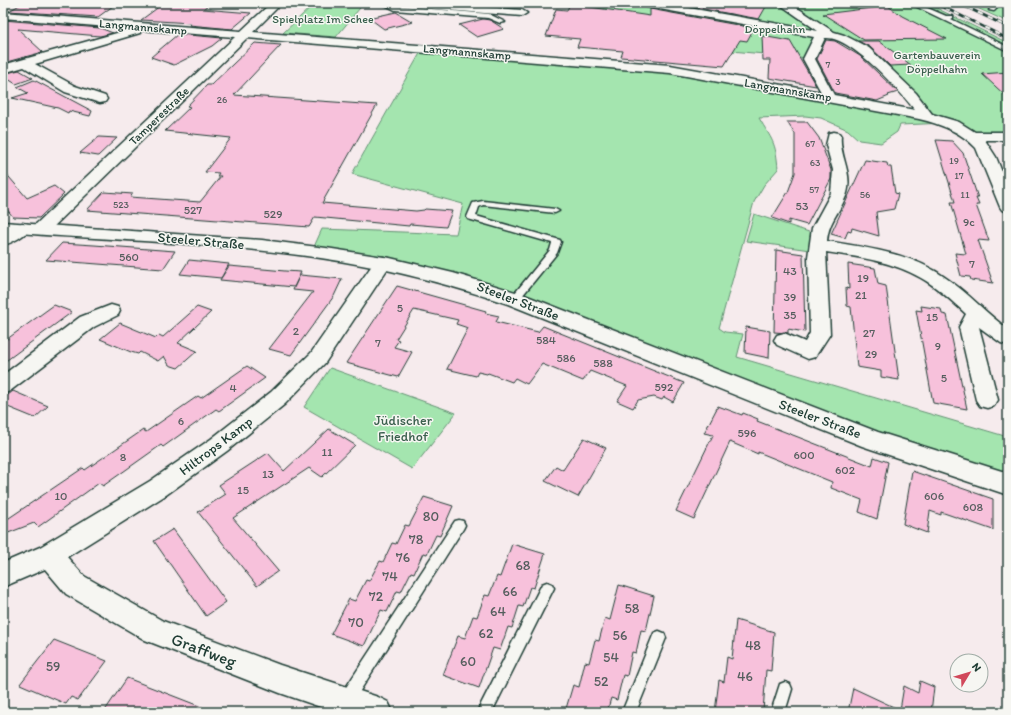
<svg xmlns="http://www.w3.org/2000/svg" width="1011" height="715" font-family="Itim,sans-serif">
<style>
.green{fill:#a4e5af;stroke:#629172}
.building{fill:#f7c1db;stroke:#1f3d34}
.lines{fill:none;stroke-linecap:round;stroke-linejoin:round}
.service-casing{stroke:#1f3d34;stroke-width:3}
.minor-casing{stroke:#1f3d34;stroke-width:3}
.secondary-casing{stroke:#1f3d34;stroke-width:3}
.service{fill:#f6f6f2;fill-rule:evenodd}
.minor{fill:#f6f6f2;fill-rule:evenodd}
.secondary{fill:#f6f6f2;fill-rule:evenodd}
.rail-casing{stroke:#1f3d34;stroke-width:3}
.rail{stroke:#f6f6f2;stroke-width:2;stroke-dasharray:5.5;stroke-linecap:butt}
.labels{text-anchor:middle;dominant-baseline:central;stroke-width:3;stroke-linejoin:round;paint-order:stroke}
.far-number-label{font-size:10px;fill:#555e5e}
.far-park-label{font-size:12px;fill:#3a5f4d;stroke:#f6f6f2}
.far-street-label{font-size:12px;fill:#1f3d34;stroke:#f6f6f2}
.number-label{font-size:12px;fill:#555e5e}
.street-label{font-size:14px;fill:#1f3d34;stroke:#f6f6f2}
.park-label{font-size:14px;fill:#3a5f4d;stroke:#f6f6f2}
.near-number-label{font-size:14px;fill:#555e5e}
.near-street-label{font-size:17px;fill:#1f3d34;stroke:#f6f6f2}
</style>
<rect width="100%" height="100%" fill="#f6ebed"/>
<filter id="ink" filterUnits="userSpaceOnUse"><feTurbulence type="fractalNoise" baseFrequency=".025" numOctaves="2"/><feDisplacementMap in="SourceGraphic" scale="8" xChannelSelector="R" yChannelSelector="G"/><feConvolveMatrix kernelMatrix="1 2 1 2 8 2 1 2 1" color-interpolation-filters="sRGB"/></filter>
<g filter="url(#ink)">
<!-- green -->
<g class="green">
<polygon points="315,3 364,3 336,37 283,33"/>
<path d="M 592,3 L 926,3 L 1008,43 L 1008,136 L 971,136 L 946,123 L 900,125 L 897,132 L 881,143 L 859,140 L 848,130 L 821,118 L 805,116 L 759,118 C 772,140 776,142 778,169 L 764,185 L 754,202 L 719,328 L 725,332 L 743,334 L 737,357 L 1008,437 L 1008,481 L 515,299 L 313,249 L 322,229 L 456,234 L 463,204 L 352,174 L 423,48 L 671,69 L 926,116 L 852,43 L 820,35 L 808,58 L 578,37 Z"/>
<polygon points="966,3 1008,3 1008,22"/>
<polygon points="754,214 812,233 810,250 746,241"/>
<polygon points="330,368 456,413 412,469 304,407"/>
</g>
<!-- building -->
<g class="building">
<polygon points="23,3 117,3 98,17 9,11"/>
<polygon points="164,3 208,5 203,9 251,13 232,29 189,25 191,23 141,20"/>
<polygon points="670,3 768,3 759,19"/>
<polygon points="570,4 650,16 650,9 754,28 747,41 740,40 724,66 621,57 623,51 577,47 580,39 546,36 556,9 567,10"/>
<polygon points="888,6 902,16 947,39 864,40 823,14"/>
<polygon points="396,12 413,22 384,29 369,18"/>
<polygon points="483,19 490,20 504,29 477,37 459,25"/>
<polygon points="3,20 100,28 113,33 100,36 18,29 43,52 3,63"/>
<polygon points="178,34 222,38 212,46 174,65 151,57"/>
<polygon points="762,36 790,41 816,86 769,78 770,60 763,60"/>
<polygon points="826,40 835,41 860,56 898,92 888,95 889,96 877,101 835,93 817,59"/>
<polygon points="858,41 879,41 911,65 890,66 870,47"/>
<polygon points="255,43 281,45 234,95 377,105 322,203 416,211 424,210 425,209 452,211 446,227 410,224 409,226 315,217 309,227 87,210 104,192 133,194 130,197 200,202 221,176 217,176 219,173 205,172 231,138 165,131 190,107 187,106 207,85 211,85"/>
<polygon points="19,70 33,78 16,84 3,76 3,74"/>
<polygon points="1008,72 1008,98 982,74"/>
<polygon points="34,80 92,111 90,116 69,111 68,113 58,108 12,98 28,93 17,87"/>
<polygon points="787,122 807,122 819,138 831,170 831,179 807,225 789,220 789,224 772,218 788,192 795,173 795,134"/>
<polygon points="99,137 117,138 98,156 80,153"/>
<polygon points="936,140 952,141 963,153 978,198 976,198 979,205 976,205 989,241 978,240 993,283 971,280 970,277 961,276 955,253 966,254 951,202 955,202"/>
<polygon points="865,160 887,163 888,167 891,167 895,193 898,194 894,209 876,212 879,236 852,228 851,232 848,231 845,238 831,234"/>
<polygon points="3,170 27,198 54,186 64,194 39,218 13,217 3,204"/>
<polygon points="62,243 94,245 175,251 163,269 46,260"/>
<polygon points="776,250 803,254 805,332 788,329 788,333 774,332"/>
<polygon points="189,260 229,264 221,278 180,274"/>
<polygon points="848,264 875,268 878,284 886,286 899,380 881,377 881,371 857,367 851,307 847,306 846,288 849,289"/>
<polygon points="229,266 285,271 301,272 294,287 220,280"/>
<polygon points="300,275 342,279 334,296 291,355 269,349 313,292 293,290"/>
<polygon points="397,286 486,311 485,313 499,316 496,322 538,332 543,326 684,383 673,402 664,397 662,400 654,397 638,400 633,408 617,401 627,386 590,371 583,381 542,364 527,384 515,378 512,382 488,373 487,374 478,372 476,376 447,369 468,328 456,324 458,320 414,310 396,339 399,340 394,347 412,352 398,377 346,363"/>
<polygon points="54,305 72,312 3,363 3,342"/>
<polygon points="921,306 941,309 942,314 947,315 967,409 933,403 916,310 922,311"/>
<polygon points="197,307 211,312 178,343 197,351 178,368 169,365 164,356 158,361 140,352 138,354 131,352 100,339 120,323 156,338 159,335 163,337"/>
<polygon points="746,327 770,331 769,358 745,353"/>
<polygon points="247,366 265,378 219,411 216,409 163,447 161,445 103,486 99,483 38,527 34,523 3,535 3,520 9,518 83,468 85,470 143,430 146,432 198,396 201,398"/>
<polygon points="13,391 48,406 35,418 3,405 3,399"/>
<polygon points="718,406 742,415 743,413 758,419 757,421 872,466 874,457 888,462 877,519 859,512 862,500 831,488 832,482 758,452 758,454 730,442 694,519 676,511 713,435 704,433"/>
<polygon points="329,429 355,445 322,477 309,468 233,518 278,571 257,586 198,512 226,494 219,485 268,453 284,471"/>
<polygon points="584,438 606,448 578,497 545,481 556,466 563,470"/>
<polygon points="912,471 993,499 993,530 941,512 941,515 930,511 927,533 903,524"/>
<polygon points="424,497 453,506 440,536 436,535 427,554 423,553 414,573 411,572 401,592 397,591 387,612 381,610 364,646 331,634 349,599 355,601 366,580 369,581 380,561 383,562 392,543 396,544 405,525 409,526"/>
<polygon points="173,529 226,602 206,616 154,541"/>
<polygon points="512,544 545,554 534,588 530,587 523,607 519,606 512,628 508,627 500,650 493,648 479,688 443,675 458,636 465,638 473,616 477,617 485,595 489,596 497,576 500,577"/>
<polygon points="619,585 654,596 646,631 641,630 636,653 632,652 627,676 623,675 617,700 611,698 607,712 565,712 573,685 579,687 585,662 589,663 595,640 599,641 605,618 610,620"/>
<polygon points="736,620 774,632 771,671 766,670 763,712 715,712 719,680 724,682 727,657 732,659"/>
<polygon points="54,640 107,661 78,700 71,697 66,704 20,684"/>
<polygon points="127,678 212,711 212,712 104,712"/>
<polygon points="920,681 934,687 931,712 848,712 853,688 900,710 904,686 918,693"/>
</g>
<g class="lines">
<defs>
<g id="service">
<polygon points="381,3 388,3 396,6 489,14 505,22 500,23 488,18 395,10"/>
<polygon points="909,3 916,3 946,16 953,16 953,18 951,19 1008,47 1008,51"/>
<polygon points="990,3 996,3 997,8 994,11 989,10 991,8"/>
<polygon points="483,201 555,209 559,211 555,213 483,205 479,207 476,216 560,240 561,242 557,253 518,301 512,301 510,299 550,250 552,243 468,219 467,217 473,203"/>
<polygon points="459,520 463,521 465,525 463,529 351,705 346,707 341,705 339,700 341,695 455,521"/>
<polygon points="547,582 552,584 554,588 492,712 477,712 542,584"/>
<polygon points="659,631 664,633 666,638 636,712 622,712 654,633"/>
<polygon points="785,682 790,684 792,689 785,712 771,712 780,684"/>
</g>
<g id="minor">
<path d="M 271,3 L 282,3 L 253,32 L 670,65 L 821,92 L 803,59 L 814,37 L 643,6 L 638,3 L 661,3 L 818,31 L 778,3 L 790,3 L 834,32 L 844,35 L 869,48 L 916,93 L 932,114 L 959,122 L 975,132 L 1008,132 L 1008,140 L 985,140 L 996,157 L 1008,187 L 1008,212 L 1002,210 L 1000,207 L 976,148 C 961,132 941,124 919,119 L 670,73 L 247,38 L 47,233 L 41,234 L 35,233 L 33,229 L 35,225 L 235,37 L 141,30 L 140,33 L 35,64 L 75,86 L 105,96 L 107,99 L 105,102 L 100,103 L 65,92 L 24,67 L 3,73 L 3,65 L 131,29 L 3,18 L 3,12 L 241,31 ZM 825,38 C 850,35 900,91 915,110 L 834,95 L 815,59 Z"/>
<polygon points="394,3 439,3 522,10 527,13 522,16 399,6"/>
<path d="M 834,132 L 839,133 L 841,136 C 839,156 853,172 847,193 C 841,212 829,219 827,241 C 868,248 912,253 946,278 C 969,293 986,314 1008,329 L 1008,345 L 1001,343 L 979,327 L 998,400 L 994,406 L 987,408 L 980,406 L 976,400 L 959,327 L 966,314 C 952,301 937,287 921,278 C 892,261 858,257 826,252 L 830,334 L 815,357 L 808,359 L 777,345 L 774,340 L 777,335 L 784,333 L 805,342 L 810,333 L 808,257 L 812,228 L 831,193 L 833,170 L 826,145 L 829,133 Z"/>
<path d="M 22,223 L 28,224 L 30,228 C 25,236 12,243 3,245 L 3,233 Z"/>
<polygon points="383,257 389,258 392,262 325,363 285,404 227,451 166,495 67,557 84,576 163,621 280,665 378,697 388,702 393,712 335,712 280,693 145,640 66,594 45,569 3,587 3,563 40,547 150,481 211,439 271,392 311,353 377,258"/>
<polygon points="111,305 118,307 120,311 118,315 94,327 10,391 3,394 3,375 80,317"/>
</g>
<path id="secondary" d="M 3,222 L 262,240 L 326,248 L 390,258 L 453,273 L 522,294 L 878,432 L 1008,473 L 1008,495 L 862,446 L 508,304 C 469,291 431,280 391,271 C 266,243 131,242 3,232 Z"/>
</defs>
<!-- service casing -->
<use href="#service" class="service-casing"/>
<!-- minor casing -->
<use href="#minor" class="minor-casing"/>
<!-- secondary casing -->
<use href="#secondary" class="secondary-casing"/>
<!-- service -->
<use href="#service" class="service"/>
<!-- minor -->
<use href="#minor" class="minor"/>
<!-- secondary -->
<use href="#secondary" class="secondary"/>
<defs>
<g id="rail">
<polyline points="935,3 1008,39"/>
<polyline points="958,3 1008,27"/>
</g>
</defs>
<!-- rail casing -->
<use href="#rail" class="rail-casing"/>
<!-- rail -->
<use href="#rail" class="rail"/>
</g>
</g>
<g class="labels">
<!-- far-number labels -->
<g class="far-number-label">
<text x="828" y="64">7</text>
<text x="838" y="81">3</text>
<text x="222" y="99">26</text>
<text x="810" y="143">67</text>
<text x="954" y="160">19</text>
<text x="815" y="162">63</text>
<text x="959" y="175">17</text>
<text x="814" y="189">57</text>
<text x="865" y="194">56</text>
<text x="965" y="194">11</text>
<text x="121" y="204">523</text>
</g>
<!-- far-park labels -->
<g class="far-park-label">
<text x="323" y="19">Spielplatz Im Schee</text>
<text x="775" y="29">Döppelhahn</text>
<text x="937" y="55">Gartenbauverein<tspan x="937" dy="14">Döppelhahn</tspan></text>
</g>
<!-- far-street labels -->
<g class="far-street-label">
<text transform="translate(143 27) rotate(5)">Langmannskamp</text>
<text transform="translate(467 52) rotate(5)">Langmannskamp</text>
<text transform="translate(788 90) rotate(10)">Langmannskamp</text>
<text transform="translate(159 116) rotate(-44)">Tamperestraße</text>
</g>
<!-- number labels -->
<g class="number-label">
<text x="802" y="206">53</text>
<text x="193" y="210">527</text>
<text x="273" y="214">529</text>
<text x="969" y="222">9c</text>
<text x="129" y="257">560</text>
<text x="972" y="264">7</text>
<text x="790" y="271">43</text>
<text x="863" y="278">19</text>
<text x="861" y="295">21</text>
<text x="790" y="297">39</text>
<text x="400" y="308">5</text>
<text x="790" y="315">35</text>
<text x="932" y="317">15</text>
<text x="296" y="331">2</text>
<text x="869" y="333">27</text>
<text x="546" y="340">584</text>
<text x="378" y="343">7</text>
<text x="938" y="346">9</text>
<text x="871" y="354">29</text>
<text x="566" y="358">586</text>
<text x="603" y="363">588</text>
<text x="944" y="378">5</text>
<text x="664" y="387">592</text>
<text x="233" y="388">4</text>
<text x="181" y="421">6</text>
<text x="747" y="433">596</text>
<text x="327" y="452">11</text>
<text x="804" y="455">600</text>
<text x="123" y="457">8</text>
<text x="845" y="470">602</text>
<text x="268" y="474">13</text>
<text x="243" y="490">15</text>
<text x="61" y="496">10</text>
<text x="934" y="496">606</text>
<text x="973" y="507">608</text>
</g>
<!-- street labels -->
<g class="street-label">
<text transform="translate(201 241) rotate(5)">Steeler Straße</text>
<text transform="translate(518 301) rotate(21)">Steeler Straße</text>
<text transform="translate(820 419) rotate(21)">Steeler Straße</text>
<text transform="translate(216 446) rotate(-37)">Hiltrops Kamp</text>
</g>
<!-- park labels -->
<g class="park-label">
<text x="403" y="420">Jüdischer<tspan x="403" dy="16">Friedhof</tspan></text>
</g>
<!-- near-number labels -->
<g class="near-number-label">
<text x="431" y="516">80</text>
<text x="416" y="539">78</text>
<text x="403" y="557">76</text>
<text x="523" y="565">68</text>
<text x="390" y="576">74</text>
<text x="510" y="591">66</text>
<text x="376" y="596">72</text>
<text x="632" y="608">58</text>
<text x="498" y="611">64</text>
<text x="356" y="622">70</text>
<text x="486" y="633">62</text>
<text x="620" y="635">56</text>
<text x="753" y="645">48</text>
<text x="611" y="657">54</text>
<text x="468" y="661">60</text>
<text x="53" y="666">59</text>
<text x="745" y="676">46</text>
<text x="601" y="681">52</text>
</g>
<!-- near-street labels -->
<g class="near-street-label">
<text transform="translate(204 650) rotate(21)">Graffweg</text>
</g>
</g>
<!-- margin -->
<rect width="1011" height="715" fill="none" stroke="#f6f6f2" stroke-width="16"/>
<rect x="8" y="8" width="995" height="699" fill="none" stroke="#1f3d34" stroke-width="1.5" filter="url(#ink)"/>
<!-- north arrow -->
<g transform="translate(969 673) rotate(52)"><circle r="19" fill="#f6f6f2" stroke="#a0aca6"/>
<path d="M0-3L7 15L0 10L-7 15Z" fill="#d1495b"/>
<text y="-6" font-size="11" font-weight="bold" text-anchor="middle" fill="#1f3d34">N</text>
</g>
</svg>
